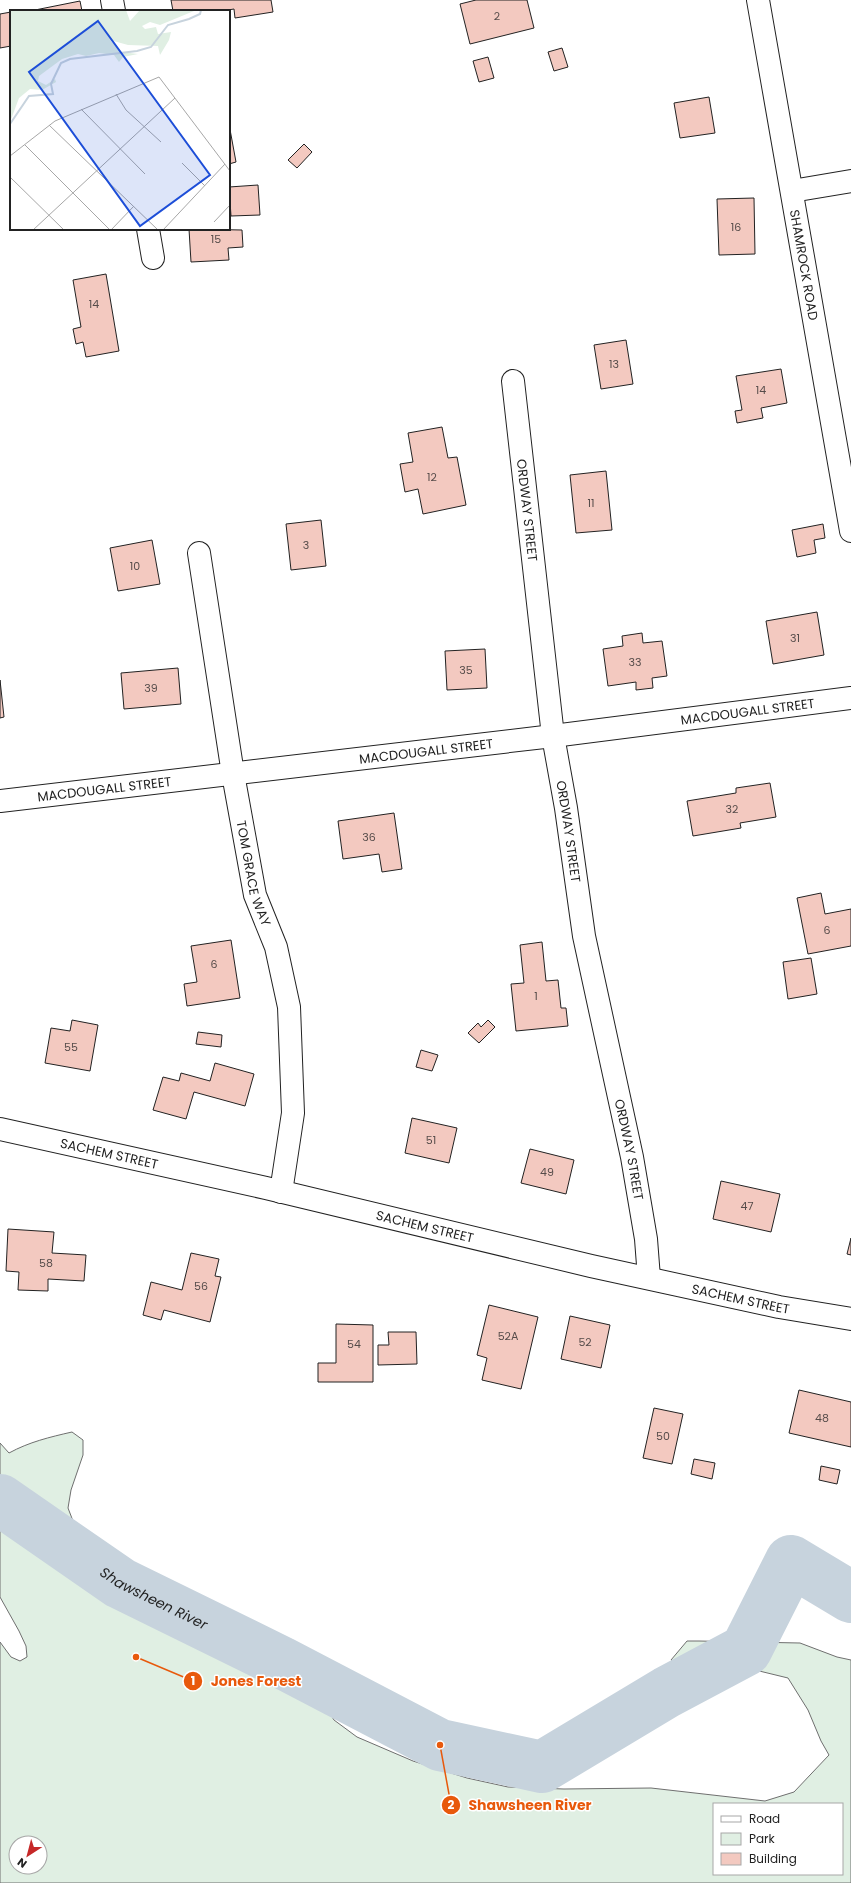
<svg xmlns="http://www.w3.org/2000/svg" width="851" height="1883" font-family="Poppins,sans-serif">
<style>
.green{fill:#e0efe3;stroke:#6f6f6f;fill-rule:evenodd}
.lines{fill:none;stroke-linecap:round;stroke-linejoin:round}
.river{stroke:#c7d3dd;stroke-width:52}
.building{fill:#f3c9c0;stroke:#222}
.minor-casing{stroke:#222;stroke-width:24}
.minor{stroke:#fff;stroke-width:22}
.labels{text-anchor:middle;dominant-baseline:central;stroke-width:3;stroke-linejoin:round;paint-order:stroke}
.number-label{font-size:11px;fill:#564c4a}
.street-label{font-size:13px;fill:#222;stroke:#fff}
.water-label{font-size:14px;font-style:italic;fill:#222;stroke:#fff}
.inset-river{fill:none;stroke:#c7d3dd;stroke-width:2}
.inset-road{fill:none;stroke:#a7a7a7;stroke-width:1}
.view{fill:#1d4ed8;fill-opacity:0.15;stroke:#1d4ed8;stroke-width:2}
.inset-edge{fill:none;stroke:#222;stroke-width:2}
.leader{fill:none;stroke:#e8590c;stroke-width:1.5}
.callout-dot{fill:#e8590c;stroke:#fff;stroke-width:1.5}
.mark-label{font-size:12px;text-anchor:middle;font-weight:bold;fill:#fff}
.callout-label{font-size:14px;text-anchor:middle;font-weight:bold;fill:#e8590c;stroke:#fff;stroke-width:3;stroke-linejoin:round;paint-order:stroke}
</style>
<rect width="100%" height="100%" fill="#fff"/>
<!-- green -->
<path class="green" d="M 72,1432 L 83,1440 L 83,1455 L 71,1490 L 68,1508 L 73,1521 L 89,1544 L 136,1578 L 180,1619 L 234,1654 L 299,1675 L 315,1689 L 334,1720 L 357,1737 L 413,1761 L 467,1778 L 508,1787 L 564,1789 L 651,1788 L 765,1801 L 794,1792 L 829,1755 L 821,1741 L 808,1710 L 788,1678 L 751,1669 L 716,1672 L 679,1666 L 671,1660 L 687,1641 L 699,1641 L 800,1643 L 837,1657 L 851,1660 L 851,1883 L 0,1883 L 0,1642 L 11,1657 L 20,1661 L 27,1657 L 26,1646 L 19,1631 L 0,1597 L 0,1443 L 9,1453 C 29,1442 50,1437 72,1432 ZM 714,1804 L 842,1804 L 842,1874 L 714,1874 ZM 16,1843 L 40,1843 L 40,1867 L 16,1867 Z"/>
<g class="lines">
<!-- river -->
<path class="river" id="s1" d="M 0,1500 L 120,1583 L 281,1662 L 440,1745 L 542,1767 L 667,1692 L 746,1650 L 791,1561 L 851,1597"/>
</g>
<!-- building -->
<g class="building">
<polygon points="171,0 271,0 273,12 235,18 234,9 222,11 173,11"/>
<polygon points="476,0 527,0 534,28 470,44 460,4"/>
<polygon points="80,1 82,11 35,11 35,10"/>
<polygon points="11,12 11,46 0,48 0,14"/>
<polygon points="562,48 568,67 554,71 548,52"/>
<polygon points="488,57 494,78 479,82 473,61"/>
<polygon points="709,97 715,133 680,138 674,103"/>
<polygon points="229,124 236,162 229,164"/>
<polygon points="304,144 312,152 297,168 288,160"/>
<polygon points="258,185 260,215 231,216 229,187"/>
<polygon points="754,198 755,254 719,255 717,199"/>
<polygon points="189,229 242,230 243,247 228,248 229,260 191,262"/>
<polygon points="106,274 119,351 86,357 83,342 76,344 73,329 81,327 73,280"/>
<polygon points="626,340 633,384 601,389 594,345"/>
<polygon points="781,369 787,403 761,408 763,418 737,423 735,411 742,410 736,376"/>
<polygon points="442,427 448,458 457,457 466,505 423,514 418,489 405,492 400,464 413,462 408,433"/>
<polygon points="606,471 612,530 576,533 570,475"/>
<polygon points="321,520 326,566 291,570 286,524"/>
<polygon points="823,524 825,538 814,540 816,553 797,557 792,530"/>
<polygon points="152,540 160,584 118,591 110,548"/>
<polygon points="817,612 824,655 773,664 766,621"/>
<polygon points="642,633 643,643 662,641 667,676 652,678 653,688 636,690 636,682 608,686 603,649 623,646 622,636"/>
<polygon points="485,649 487,688 447,690 445,651"/>
<polygon points="178,668 181,704 124,709 121,673"/>
<polygon points="0,680 4,717 0,718"/>
<polygon points="770,783 776,817 740,823 741,828 693,836 687,801 736,793 736,788"/>
<polygon points="394,813 402,869 382,872 379,854 343,859 338,821"/>
<polygon points="821,893 825,914 851,909 851,946 808,954 797,898"/>
<polygon points="231,940 240,998 187,1006 184,984 197,982 191,946"/>
<polygon points="542,942 546,981 558,980 561,1008 566,1008 568,1026 516,1031 511,984 524,983 520,945"/>
<polygon points="811,958 817,994 788,999 783,962"/>
<polygon points="72,1020 98,1025 90,1071 45,1063 51,1028 70,1031"/>
<polygon points="488,1020 495,1027 479,1043 468,1033 478,1023 481,1027"/>
<polygon points="198,1032 222,1035 221,1047 196,1044"/>
<polygon points="421,1050 438,1055 432,1071 416,1067"/>
<polygon points="215,1063 254,1074 245,1106 194,1092 186,1119 153,1110 163,1077 179,1081 181,1073 210,1081"/>
<polygon points="412,1118 457,1128 449,1163 405,1153"/>
<polygon points="530,1149 574,1160 566,1194 521,1183"/>
<polygon points="721,1181 780,1194 771,1232 713,1219"/>
<polygon points="8,1229 54,1232 52,1253 86,1255 84,1281 48,1279 48,1291 18,1290 19,1272 6,1271"/>
<polygon points="851,1238 851,1255 847,1254"/>
<polygon points="191,1253 219,1259 215,1276 221,1277 210,1322 164,1310 161,1320 143,1315 151,1282 182,1290"/>
<polygon points="489,1305 538,1317 521,1389 482,1380 487,1358 477,1355"/>
<polygon points="570,1316 610,1325 601,1368 561,1359"/>
<polygon points="336,1324 373,1325 373,1382 318,1382 318,1363 336,1363"/>
<polygon points="388,1332 416,1332 417,1364 378,1365 378,1345 389,1345"/>
<polygon points="799,1390 851,1402 851,1447 789,1433"/>
<polygon points="654,1408 683,1414 672,1464 643,1458"/>
<polygon points="694,1459 715,1463 712,1479 691,1474"/>
<polygon points="821,1466 840,1470 837,1484 819,1480"/>
</g>
<g class="lines">
<defs>
<g id="minor">
<polyline points="112,0 114,11"/>
<path id="s2" d="M 758,0 L 851,531"/>
<polyline points="792,191 851,181"/>
<polyline points="148,229 153,258"/>
<path id="s3" d="M 513,381 L 553,736 L 566,808 L 584,936 L 632,1157 L 646,1239 L 649,1278"/>
<path id="s4" d="M 199,553 L 233,774 L 255,895 L 276,947 L 289,1007 L 293,1113 L 281,1192"/>
<path id="s5" d="M 0,801 L 553,736 L 851,698"/>
<path id="s6" d="M 0,1129 L 266,1188 L 591,1266 L 779,1307 L 851,1319"/>
</g>
</defs>
<!-- minor casing -->
<use href="#minor" class="minor-casing"/>
<!-- minor -->
<use href="#minor" class="minor"/>
</g>
<g class="labels">
<!-- number labels -->
<g class="number-label">
<text x="497" y="16">2</text>
<text x="736" y="227">16</text>
<text x="216" y="239">15</text>
<text x="94" y="304">14</text>
<text x="614" y="364">13</text>
<text x="761" y="390">14</text>
<text x="432" y="477">12</text>
<text x="591" y="503">11</text>
<text x="306" y="545">3</text>
<text x="135" y="566">10</text>
<text x="795" y="638">31</text>
<text x="635" y="662">33</text>
<text x="466" y="670">35</text>
<text x="151" y="688">39</text>
<text x="732" y="809">32</text>
<text x="369" y="837">36</text>
<text x="827" y="930">6</text>
<text x="214" y="964">6</text>
<text x="536" y="996">1</text>
<text x="71" y="1047">55</text>
<text x="431" y="1140">51</text>
<text x="547" y="1172">49</text>
<text x="747" y="1206">47</text>
<text x="46" y="1263">58</text>
<text x="201" y="1286">56</text>
<text x="508" y="1336">52A</text>
<text x="585" y="1342">52</text>
<text x="354" y="1344">54</text>
<text x="822" y="1418">48</text>
<text x="663" y="1436">50</text>
</g>
<!-- street labels -->
<g class="street-label">
<text stroke="none"><textPath href="#s2" startOffset="269">SHAMROCK ROAD</textPath></text>
<text stroke="none"><textPath href="#s3" startOffset="130">ORDWAY STREET</textPath></text>
<text stroke="none"><textPath href="#s5" startOffset="753">MACDOUGALL STREET</textPath></text>
<text stroke="none"><textPath href="#s5" startOffset="429">MACDOUGALL STREET</textPath></text>
<text stroke="none"><textPath href="#s5" startOffset="105">MACDOUGALL STREET</textPath></text>
<text stroke="none"><textPath href="#s3" startOffset="454">ORDWAY STREET</textPath></text>
<text stroke="none"><textPath href="#s4" startOffset="325">TOM GRACE WAY</textPath></text>
<text stroke="none"><textPath href="#s3" startOffset="778">ORDWAY STREET</textPath></text>
<text stroke="none"><textPath href="#s6" startOffset="112">SACHEM STREET</textPath></text>
<text stroke="none"><textPath href="#s6" startOffset="436">SACHEM STREET</textPath></text>
<text stroke="none"><textPath href="#s6" startOffset="760">SACHEM STREET</textPath></text>
</g>
<!-- water labels -->
<g class="water-label">
<text stroke="none"><textPath href="#s1" startOffset="183">Shawsheen River</textPath></text>
</g>
</g>
<!-- overview -->
<g transform="translate(10 10)">
<rect width="220" height="220" fill="#fff"/>
<path d="M 0,0 L 116,0 L 120,11 L 130,0 L 184,1 L 150,15 L 140,12 L 132,16 L 135,19 L 146,17 L 148,24 L 161,22 L 159,30 L 150,45 L 148,36 L 118,35 L 100,30 L 112,42 L 128,44 L 113,47 L 109,52 L 104,45 L 89,43 L 76,46 L 68,44 L 52,49 L 29,66 L 28,71 L 36,75 L 45,69 L 46,72 L 32,80 L 20,79 L 9,88 L 0,112 Z" fill="#e0efe3"/>
<path class="inset-river" d="M 0,114 L 19,86 L 43,84 L 41,74 L 51,53 L 60,49 L 127,41 L 141,37 L 158,15 L 179,9 L 190,4 L 191,0"/>
<path class="inset-road" d="M 106,84 L 116,100 L 151,132M 71,99 L 135,164M 39,115 L 148,220M 15,135 L 100,220M 0,146 L 45,111 L 149,67 L 220,161M 172,153 L 195,176M 0,167 L 54,220M 204,212 L 220,195M 23,220 L 165,88M 101,220 L 124,196M 153,220 L 215,154"/>
<path class="view" d="M 88,11 L 200,165 L 130,216 L 19,62 Z"/>
<rect width="220" height="220" class="inset-edge"/>
</g>
<!-- callouts -->
<path class="leader" d="M136 1657L193 1681M440 1745L451 1805"/>
<g class="callout-dot">
<circle cx="136" cy="1657" r="4"/>
<circle cx="440" cy="1745" r="4"/>
<circle cx="193" cy="1681" r="10"/>
<circle cx="451" cy="1805" r="10"/>
</g>
<g class="mark-label">
<text x="193" y="1685">1</text>
<text x="451" y="1809">2</text>
</g>
<g class="callout-label">
<text x="256" y="1686">Jones Forest</text>
<text x="530" y="1810">Shawsheen River</text>
</g>
<!-- legend -->
<rect x="713" y="1803" width="130" height="72" fill="#ffffff" stroke="#a7a7a7"/>
<rect x="721" y="1816" width="20" height="6" fill="#ffffff" stroke="#a7a7a7"/>
<text x="749" y="1823" font-size="12" fill="#222222">Road</text>
<rect x="721" y="1833" width="20" height="12" fill="#e0efe3" stroke="#a7a7a7"/>
<text x="749" y="1843" font-size="12" fill="#222222">Park</text>
<rect x="721" y="1853" width="20" height="12" fill="#f3c9c0" stroke="#a7a7a7"/>
<text x="749" y="1863" font-size="12" fill="#222222">Building</text>
<!-- north arrow -->
<g transform="translate(28 1855) rotate(216)"><circle r="19" fill="#ffffff" stroke="#a7a7a7"/>
<path d="M0-3L7 15L0 10L-7 15Z" fill="#c62828"/>
<text y="-6" font-size="11" font-weight="bold" text-anchor="middle" fill="#222222">N</text>
</g>
</svg>
